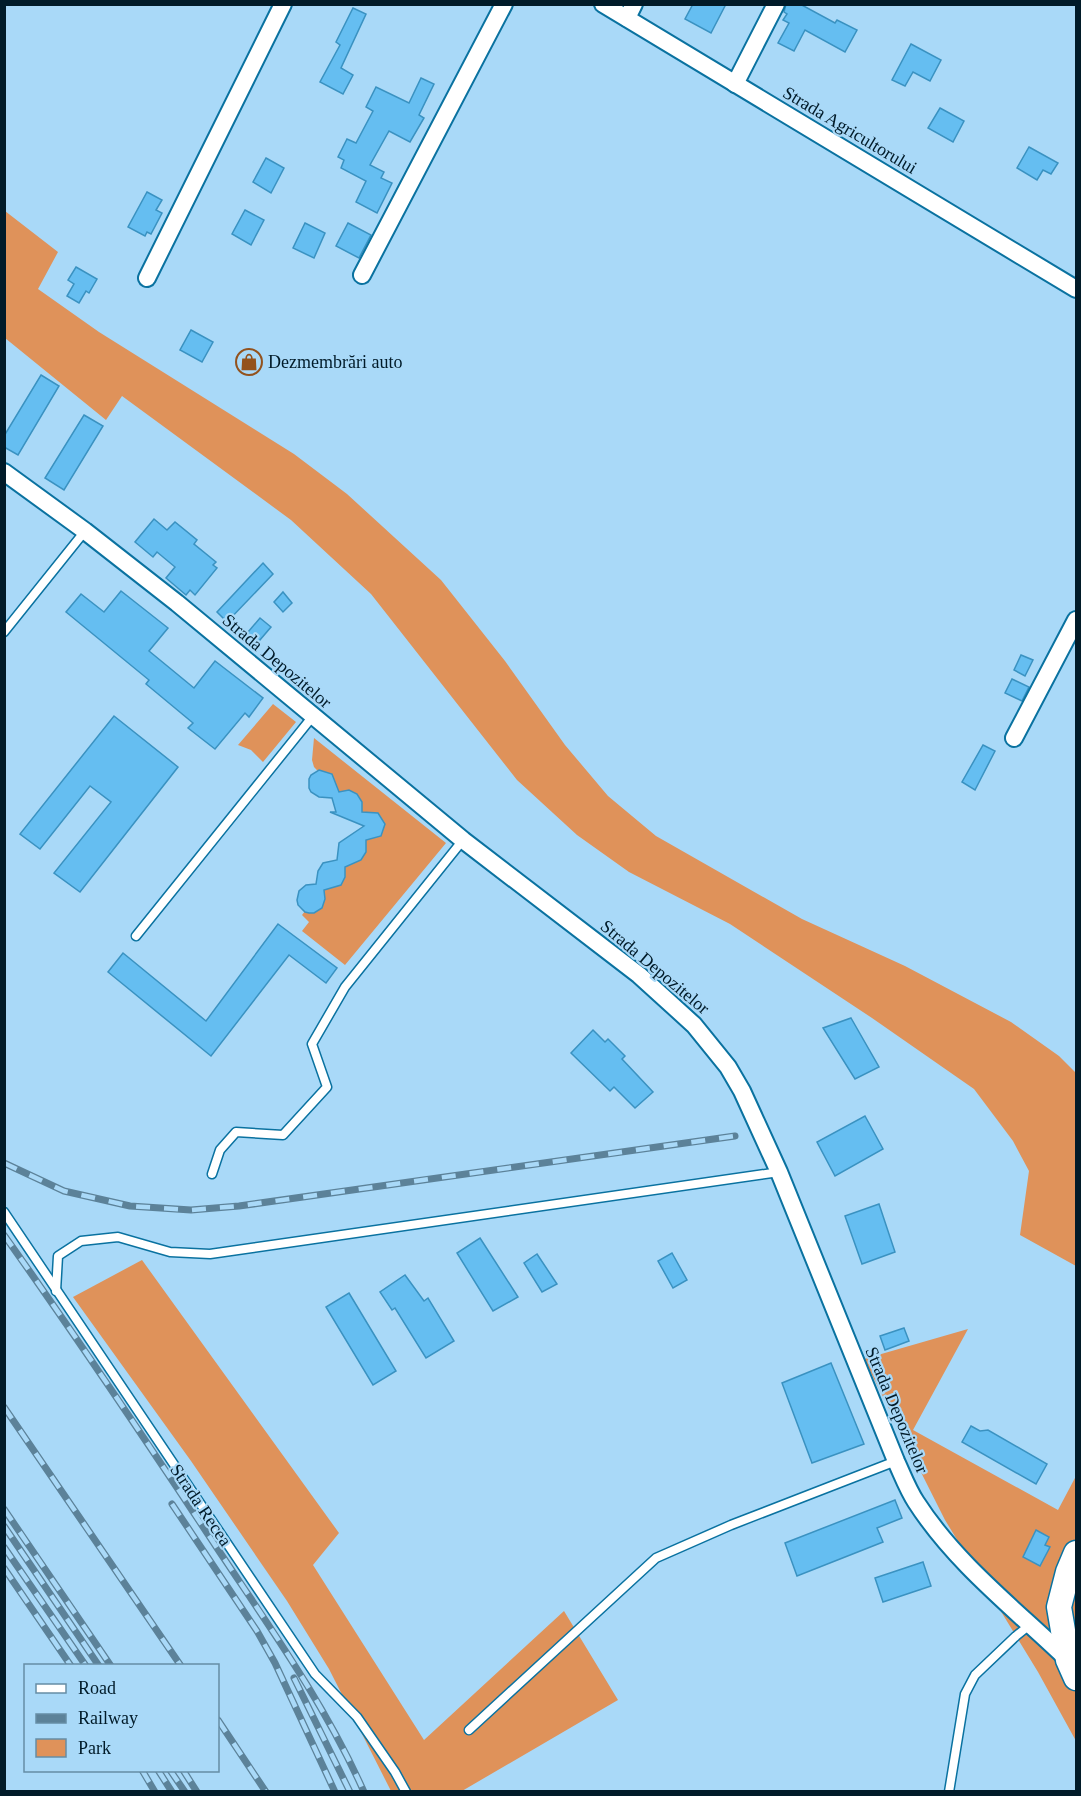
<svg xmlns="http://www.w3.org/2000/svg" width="1081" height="1796" font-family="Georgia,serif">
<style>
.green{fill:#df925a}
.building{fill:#65bef1;stroke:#3a92c1;stroke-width:1.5}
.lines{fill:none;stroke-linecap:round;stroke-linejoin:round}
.service-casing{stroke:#0a72a0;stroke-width:11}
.minor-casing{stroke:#0a72a0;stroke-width:20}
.secondary-casing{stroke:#0a72a0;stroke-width:27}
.service{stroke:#fff;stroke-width:8}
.minor{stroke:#fff;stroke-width:16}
.secondary{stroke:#fff;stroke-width:24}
.rail-casing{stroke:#5c8299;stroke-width:7}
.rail{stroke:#a9d9f8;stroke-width:4.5;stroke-dasharray:14;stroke-linecap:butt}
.labels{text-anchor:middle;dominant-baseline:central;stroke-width:4.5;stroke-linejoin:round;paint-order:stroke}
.street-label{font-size:18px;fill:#011b29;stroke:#a9d9f8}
.poi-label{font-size:18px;fill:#011b29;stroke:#a9d9f8;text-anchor:start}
</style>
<rect width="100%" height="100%" fill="#a9d9f8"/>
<!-- green -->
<g class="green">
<polygon points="5,211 58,252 38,289 99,332 294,454 347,494 441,580 505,661 565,745 608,796 656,836 802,919 905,966 1011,1022 1059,1056 1076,1073 1076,1266 1020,1235 1029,1171 1013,1141 974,1089 872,1018 730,924 629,872 577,835 517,780 371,594 291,520 122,396 106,420 5,338"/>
<polygon points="273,704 296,722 263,762 251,750 238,745"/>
<polygon points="314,738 446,843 345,965 302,931 309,922 302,915 371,826 314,767 312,760"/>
<polygon points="142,1260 339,1533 313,1565 424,1740 564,1611 618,1700 462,1791 391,1791 329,1669 287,1601 191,1461 73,1297"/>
<polygon points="968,1329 913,1430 1058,1510 1076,1476 1076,1741 1038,1672 945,1520 864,1359"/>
</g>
<!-- building -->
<g class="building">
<polygon points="693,4 726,4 711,33 685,19"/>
<polygon points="786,4 800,4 835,23 837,20 857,30 845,52 805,30 794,51 778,43 789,23 783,20 787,14 784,12"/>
<polygon points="353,8 366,14 341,68 353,75 343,94 320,82 340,45 336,42"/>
<polygon points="911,44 941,60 930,81 913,72 905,86 892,80"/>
<polygon points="421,78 434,84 419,115 424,118 410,142 389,131 370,165 384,172 381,178 392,183 377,213 356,202 366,181 341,168 344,160 338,157 347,139 356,143 373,111 366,107 376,87 409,103"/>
<polygon points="940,108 964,121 953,142 928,128"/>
<polygon points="1029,147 1058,163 1051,174 1043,170 1037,180 1017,168"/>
<polygon points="266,158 284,168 271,193 253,182"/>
<polygon points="147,192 162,200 156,210 162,213 151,234 147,232 145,236 128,227"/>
<polygon points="245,210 264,220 251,245 232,234"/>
<polygon points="305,223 325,233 314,258 293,248"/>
<polygon points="348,223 371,235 359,258 336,246"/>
<polygon points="76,267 97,279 89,293 86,291 79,303 67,296 74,284 68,280"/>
<polygon points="191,330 213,342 202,362 180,350"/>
<polygon points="41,375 59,386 18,455 4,447 4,436"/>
<polygon points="84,415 103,426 64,490 45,478"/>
<polygon points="154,519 167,530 175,522 197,540 194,544 216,562 213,565 217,568 195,595 190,590 186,595 166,578 175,567 157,552 153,557 135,542"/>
<polygon points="263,563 273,574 227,622 217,612"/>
<polygon points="121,591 168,628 149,651 194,688 215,661 263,698 249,717 245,713 215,749 188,728 193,723 146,684 149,680 66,612 81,594 104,612"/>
<polygon points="283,592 292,603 283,612 274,602"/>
<polygon points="260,618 271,627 254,647 243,638"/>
<polygon points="1021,655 1033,660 1025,676 1014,670"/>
<polygon points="1012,679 1029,687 1022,701 1005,693"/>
<polygon points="114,716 178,767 80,892 54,873 111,802 90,786 40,849 20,834"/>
<polygon points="983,745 995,751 975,790 962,782"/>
<polygon points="319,770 332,774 339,792 349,790 357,794 362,802 362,812 378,813 385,824 381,836 366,840 366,852 361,860 345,867 345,877 341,885 324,890 325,899 322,908 314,913 309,913 305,912 298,905 297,900 299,891 306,885 316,884 318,871 323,863 337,860 339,843 364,826 330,812 336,812 332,798 319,797 311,792 309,788 309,779 311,775"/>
<polygon points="278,924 337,968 326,983 289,955 211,1056 108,972 123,953 206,1021"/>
<polygon points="851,1018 879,1067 855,1079 823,1028"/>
<polygon points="593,1030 605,1042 608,1039 625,1056 622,1059 653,1092 635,1108 614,1087 610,1091 571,1053"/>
<polygon points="865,1116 883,1149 835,1176 817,1142"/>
<polygon points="879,1204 895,1252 862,1264 845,1216"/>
<polygon points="480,1238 518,1297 493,1311 457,1253"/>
<polygon points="672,1253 687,1280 673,1288 658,1261"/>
<polygon points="537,1254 557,1284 542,1292 524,1263"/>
<polygon points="405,1275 424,1301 428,1298 454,1341 426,1358 395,1308 392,1310 380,1292"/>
<polygon points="349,1293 396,1371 373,1385 326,1307"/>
<polygon points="904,1328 909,1341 885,1350 880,1336"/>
<polygon points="831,1363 864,1444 812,1463 782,1383"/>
<polygon points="971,1426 980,1431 988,1430 1047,1464 1036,1484 962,1442"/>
<polygon points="895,1500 902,1518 877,1528 883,1542 797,1576 785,1543"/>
<polygon points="1036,1530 1049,1537 1045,1545 1050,1547 1040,1566 1023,1557"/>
<polygon points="923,1562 931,1586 883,1602 875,1578"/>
</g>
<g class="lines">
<defs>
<g id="service">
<polyline points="4,632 85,531"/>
<polyline points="136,936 313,716"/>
<polyline points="212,1174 220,1150 236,1132 283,1135 327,1087 312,1044 345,987 463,840"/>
<polyline points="4,1212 315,1674 357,1717 395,1772 406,1792"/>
<polyline points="56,1291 58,1256 81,1241 118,1237 170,1252 210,1254 779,1172"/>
<polyline points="469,1730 656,1558 731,1525 896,1461"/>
<polyline points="949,1792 965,1694 975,1675 1016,1636 1031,1624"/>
</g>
<g id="minor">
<polyline points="603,4 1076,289"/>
<polyline points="627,18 634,4"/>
<polyline points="735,84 776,4"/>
<polyline points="362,275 504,4"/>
<polyline points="147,278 283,4"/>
<path d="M 4,472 L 85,531 L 177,603 L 463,840 L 639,975 L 694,1025 L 728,1067 L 742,1091 L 779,1172 L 896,1461 C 902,1474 908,1490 916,1502 C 956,1564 1015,1609 1068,1660"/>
<polyline points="1014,738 1076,620"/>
</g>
<polyline id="secondary" points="1076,1553 1068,1572 1059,1607 1068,1660 1076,1678"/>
</defs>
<!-- service casing -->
<use href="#service" class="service-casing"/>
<!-- minor casing -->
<use href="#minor" class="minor-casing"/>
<!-- secondary casing -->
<use href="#secondary" class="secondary-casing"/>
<!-- service -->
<use href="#service" class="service"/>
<!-- minor -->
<use href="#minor" class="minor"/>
<!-- secondary -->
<use href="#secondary" class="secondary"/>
<defs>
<g id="rail">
<polyline points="4,1163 64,1191 130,1206 191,1210 239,1206 735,1136"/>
<path d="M 4,1235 C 78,1339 149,1445 219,1551 C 271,1629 326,1706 364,1792"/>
<polyline points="4,1407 181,1666"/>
<polyline points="172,1504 257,1631 275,1663 335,1792"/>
<polyline points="4,1509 111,1666"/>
<polyline points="4,1526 99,1666"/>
<polyline points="4,1547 86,1666"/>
<polyline points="4,1568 71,1666"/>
<polyline points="294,1678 350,1792"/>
<polyline points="218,1720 266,1792"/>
<polyline points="142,1770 155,1792"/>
<polyline points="158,1770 172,1792"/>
<polyline points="170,1770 185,1792"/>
<polyline points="183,1770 197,1792"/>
</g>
</defs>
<!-- rail casing -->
<use href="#rail" class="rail-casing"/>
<!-- rail -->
<use href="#rail" class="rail"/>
</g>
<!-- icons -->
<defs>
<symbol id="shop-ring" viewBox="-11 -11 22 22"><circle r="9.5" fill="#a9d9f8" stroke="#93521d" stroke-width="1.5"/><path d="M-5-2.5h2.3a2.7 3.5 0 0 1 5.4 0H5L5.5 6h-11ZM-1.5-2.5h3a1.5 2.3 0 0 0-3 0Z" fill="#93521d"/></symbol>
</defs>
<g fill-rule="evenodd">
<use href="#shop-ring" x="234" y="347" width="30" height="30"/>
</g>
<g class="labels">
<!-- street labels -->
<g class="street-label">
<text transform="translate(850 130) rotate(31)">Strada Agricultorului</text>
<text transform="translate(277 661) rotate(40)">Strada Depozitelor</text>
<text transform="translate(655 967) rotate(40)">Strada Depozitelor</text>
<text transform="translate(897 1410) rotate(67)">Strada Depozitelor</text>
<text transform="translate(201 1505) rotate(56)">Strada Recea</text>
</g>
<!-- poi labels -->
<g class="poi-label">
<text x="268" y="362">Dezmembrări auto</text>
</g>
</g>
<!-- border -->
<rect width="1081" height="1796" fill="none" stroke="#011b29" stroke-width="12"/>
<!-- legend -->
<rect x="24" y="1664" width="195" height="108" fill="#a9d9f8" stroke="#668da5" stroke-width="1.5"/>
<rect x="36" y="1684" width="30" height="9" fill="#ffffff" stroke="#668da5" stroke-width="1.5"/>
<text x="78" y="1694" font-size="18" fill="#011b29">Road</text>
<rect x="36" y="1714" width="30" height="9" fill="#5c8299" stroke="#668da5" stroke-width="1.5"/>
<text x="78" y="1724" font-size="18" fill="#011b29">Railway</text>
<rect x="36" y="1739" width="30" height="18" fill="#df925a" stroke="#668da5" stroke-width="1.5"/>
<text x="78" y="1754" font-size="18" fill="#011b29">Park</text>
</svg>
